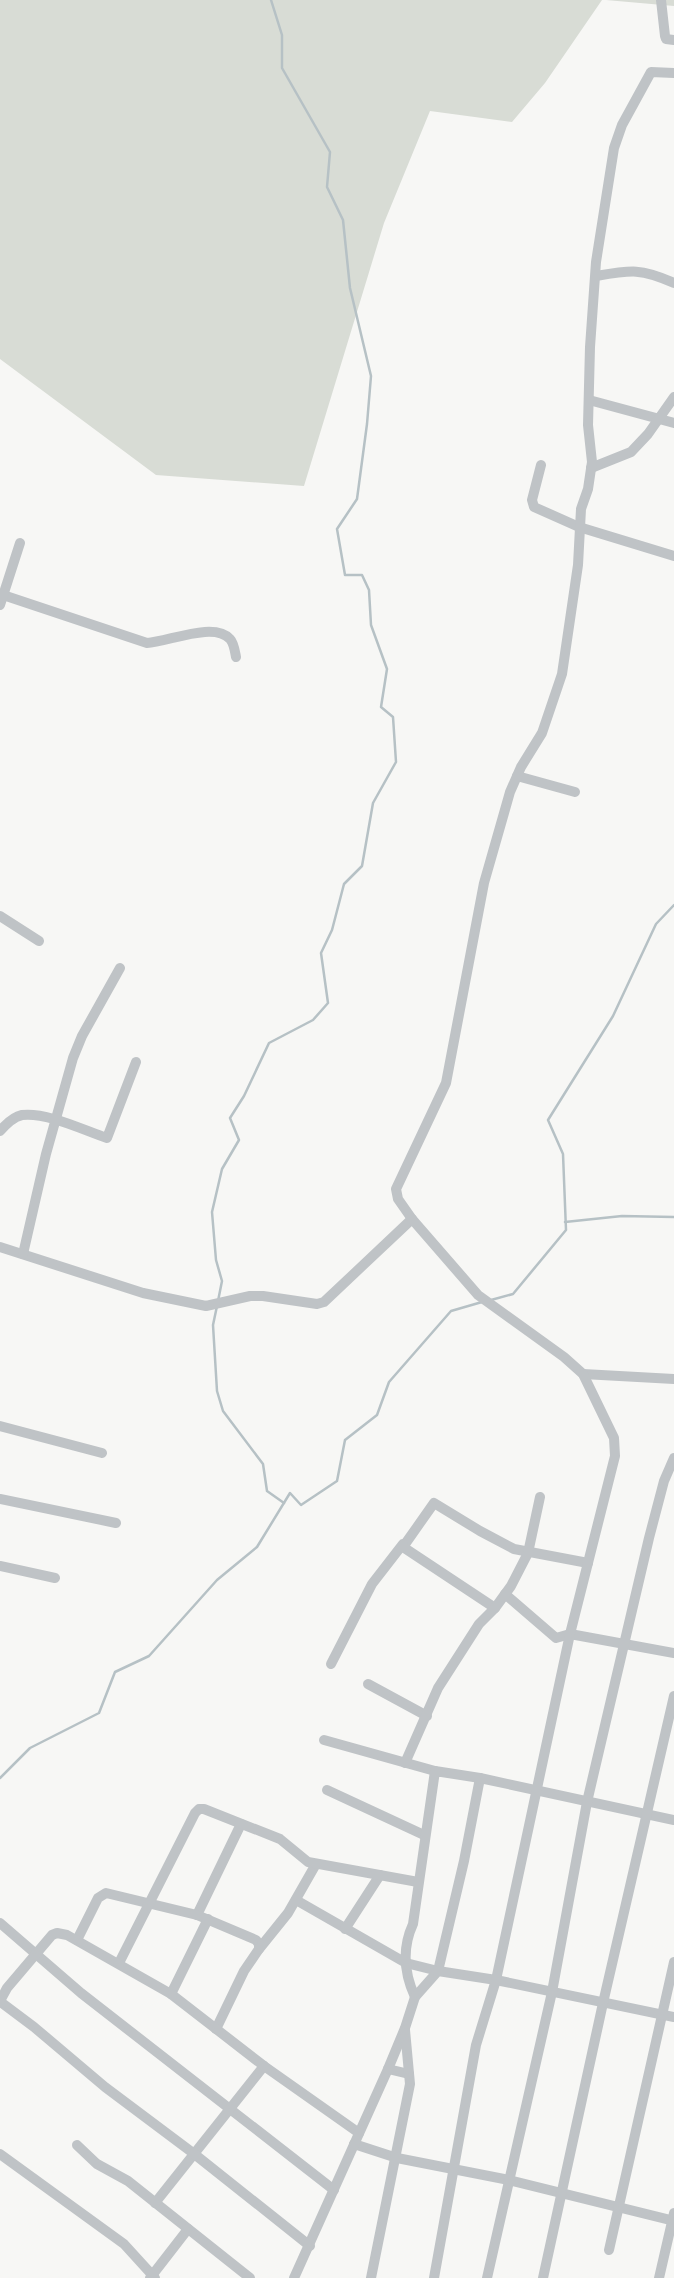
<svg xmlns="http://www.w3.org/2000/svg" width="674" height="2278" font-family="Quicksand,sans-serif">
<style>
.green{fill:#d8dcd5}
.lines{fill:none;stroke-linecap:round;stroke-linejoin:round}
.stream{stroke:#b6c1c5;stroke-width:2.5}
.street{stroke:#bfc3c6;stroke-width:10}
</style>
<rect width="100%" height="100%" fill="#f7f7f5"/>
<!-- green -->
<g class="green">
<polygon points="0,0 602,0 545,83 512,122 430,111 384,223 304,486 156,475 0,359"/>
<polygon points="606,0 674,0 674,6"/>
</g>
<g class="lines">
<!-- stream -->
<g class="stream">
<polyline points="565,1222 622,1216 674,1217"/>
<polyline points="491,1300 513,1294 566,1230 563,1154 548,1120 613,1016 656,924 674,905"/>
<polyline points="218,1301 222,1281 216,1260 212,1212 222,1169 239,1140 230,1118 244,1096 269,1043 313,1020 328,1003 321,953 332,930 344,884 362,866 373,803 396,762 393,717 381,707 387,669 371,625 369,590 362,575 345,575 337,529 357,499 367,424 371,376 350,288 343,220 327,187 330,152 282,68 282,35 271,0"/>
<polyline points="217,1306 213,1325 217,1391 223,1411 263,1464 267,1491 284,1503"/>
<polyline points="0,1778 30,1748 99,1713 115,1672 149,1656 217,1580 257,1547 290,1493 301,1505 337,1481 345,1440 377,1415 389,1382 451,1311 482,1302"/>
</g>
<!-- street -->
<g class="street">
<polyline points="661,0 665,36 666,39 674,40"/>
<path d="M 596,276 C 631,270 641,268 674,283"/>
<polyline points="589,400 674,423"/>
<polyline points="541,465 532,500 534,507 579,527 674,556"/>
<polyline points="591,468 631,452 648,434 674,397"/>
<path d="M 0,594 L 147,643 C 168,642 214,621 230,639 C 234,643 235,652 236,657"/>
<polyline points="0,605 20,543"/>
<polyline points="517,776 575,792"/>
<polyline points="0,916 39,941"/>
<path d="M 0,1131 C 6,1124 13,1117 22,1115 C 47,1112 83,1130 107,1138 L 136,1062"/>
<polyline points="0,1247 143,1293 206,1306 250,1296 263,1296 317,1304 324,1302 412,1219"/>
<polyline points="23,1254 46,1154 73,1058 82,1036 120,968"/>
<polyline points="583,1374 674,1379"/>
<polyline points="0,1426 102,1453"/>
<polyline points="0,1499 116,1523"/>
<polyline points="0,1566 55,1578"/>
<polyline points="505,1594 556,1638 570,1634 674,1653"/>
<polyline points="495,1608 403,1547 434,1503 480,1531 514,1549 588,1563"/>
<polyline points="331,1664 372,1584 403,1544"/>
<polyline points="368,1684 427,1716"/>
<polyline points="324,1740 435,1771"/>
<polyline points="405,1763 438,1688 479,1624 495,1608 511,1586 528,1553 540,1497"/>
<polyline points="327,1790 424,1835"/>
<polyline points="296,1900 406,1963 438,1971 464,1861 480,1778"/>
<polyline points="197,1915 241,1824"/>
<polyline points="0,1923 81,1993 334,2190"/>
<polyline points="345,1929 380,1875"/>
<polyline points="77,1940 98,1898 106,1893 197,1915 256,1940 259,1944 259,1949 244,1971 216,2029"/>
<polyline points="259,1949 288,1913 316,1864"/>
<polyline points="119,1963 195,1813 199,1809 204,1809 280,1839 308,1862 418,1882"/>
<polyline points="171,1994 208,1919"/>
<path d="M 415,1997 C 404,1973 402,1948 413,1924 L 435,1771 L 480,1778 L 674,1820"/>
<polyline points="388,2069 409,2074"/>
<polyline points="354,2144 397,2158 509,2180 674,2221"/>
<polyline points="77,2145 97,2164 128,2181 250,2278"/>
<polyline points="0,2154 124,2244 155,2278"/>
<polyline points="155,2203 264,2066"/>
<polyline points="310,2246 193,2153 105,2087 34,2027 2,2003 1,1999 7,1988 52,1935 57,1933 67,1935 171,1994 264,2066 359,2133"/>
<polyline points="609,2250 674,1962"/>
<polyline points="150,2278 188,2229"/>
<polyline points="294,2278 388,2069 405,2028 415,1997 438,1971 496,1980 674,2017"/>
<polyline points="371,2278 410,2084 405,2030"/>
<polyline points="434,2278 476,2045 496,1980 570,1634 615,1456 614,1438 583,1374 564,1357 478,1295 412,1219 398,1199 396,1189 446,1083 484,883 510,792 521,767 542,733 562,674 578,565 581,509 588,489 592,462 588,425 590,347 596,262 614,148 622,125 651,72 674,73"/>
<polyline points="487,2278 552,1992 587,1802 649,1538 664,1481 674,1458"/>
<polyline points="543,2278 603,2003 674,1696"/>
<polyline points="659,2278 674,2213"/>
</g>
</g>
</svg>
